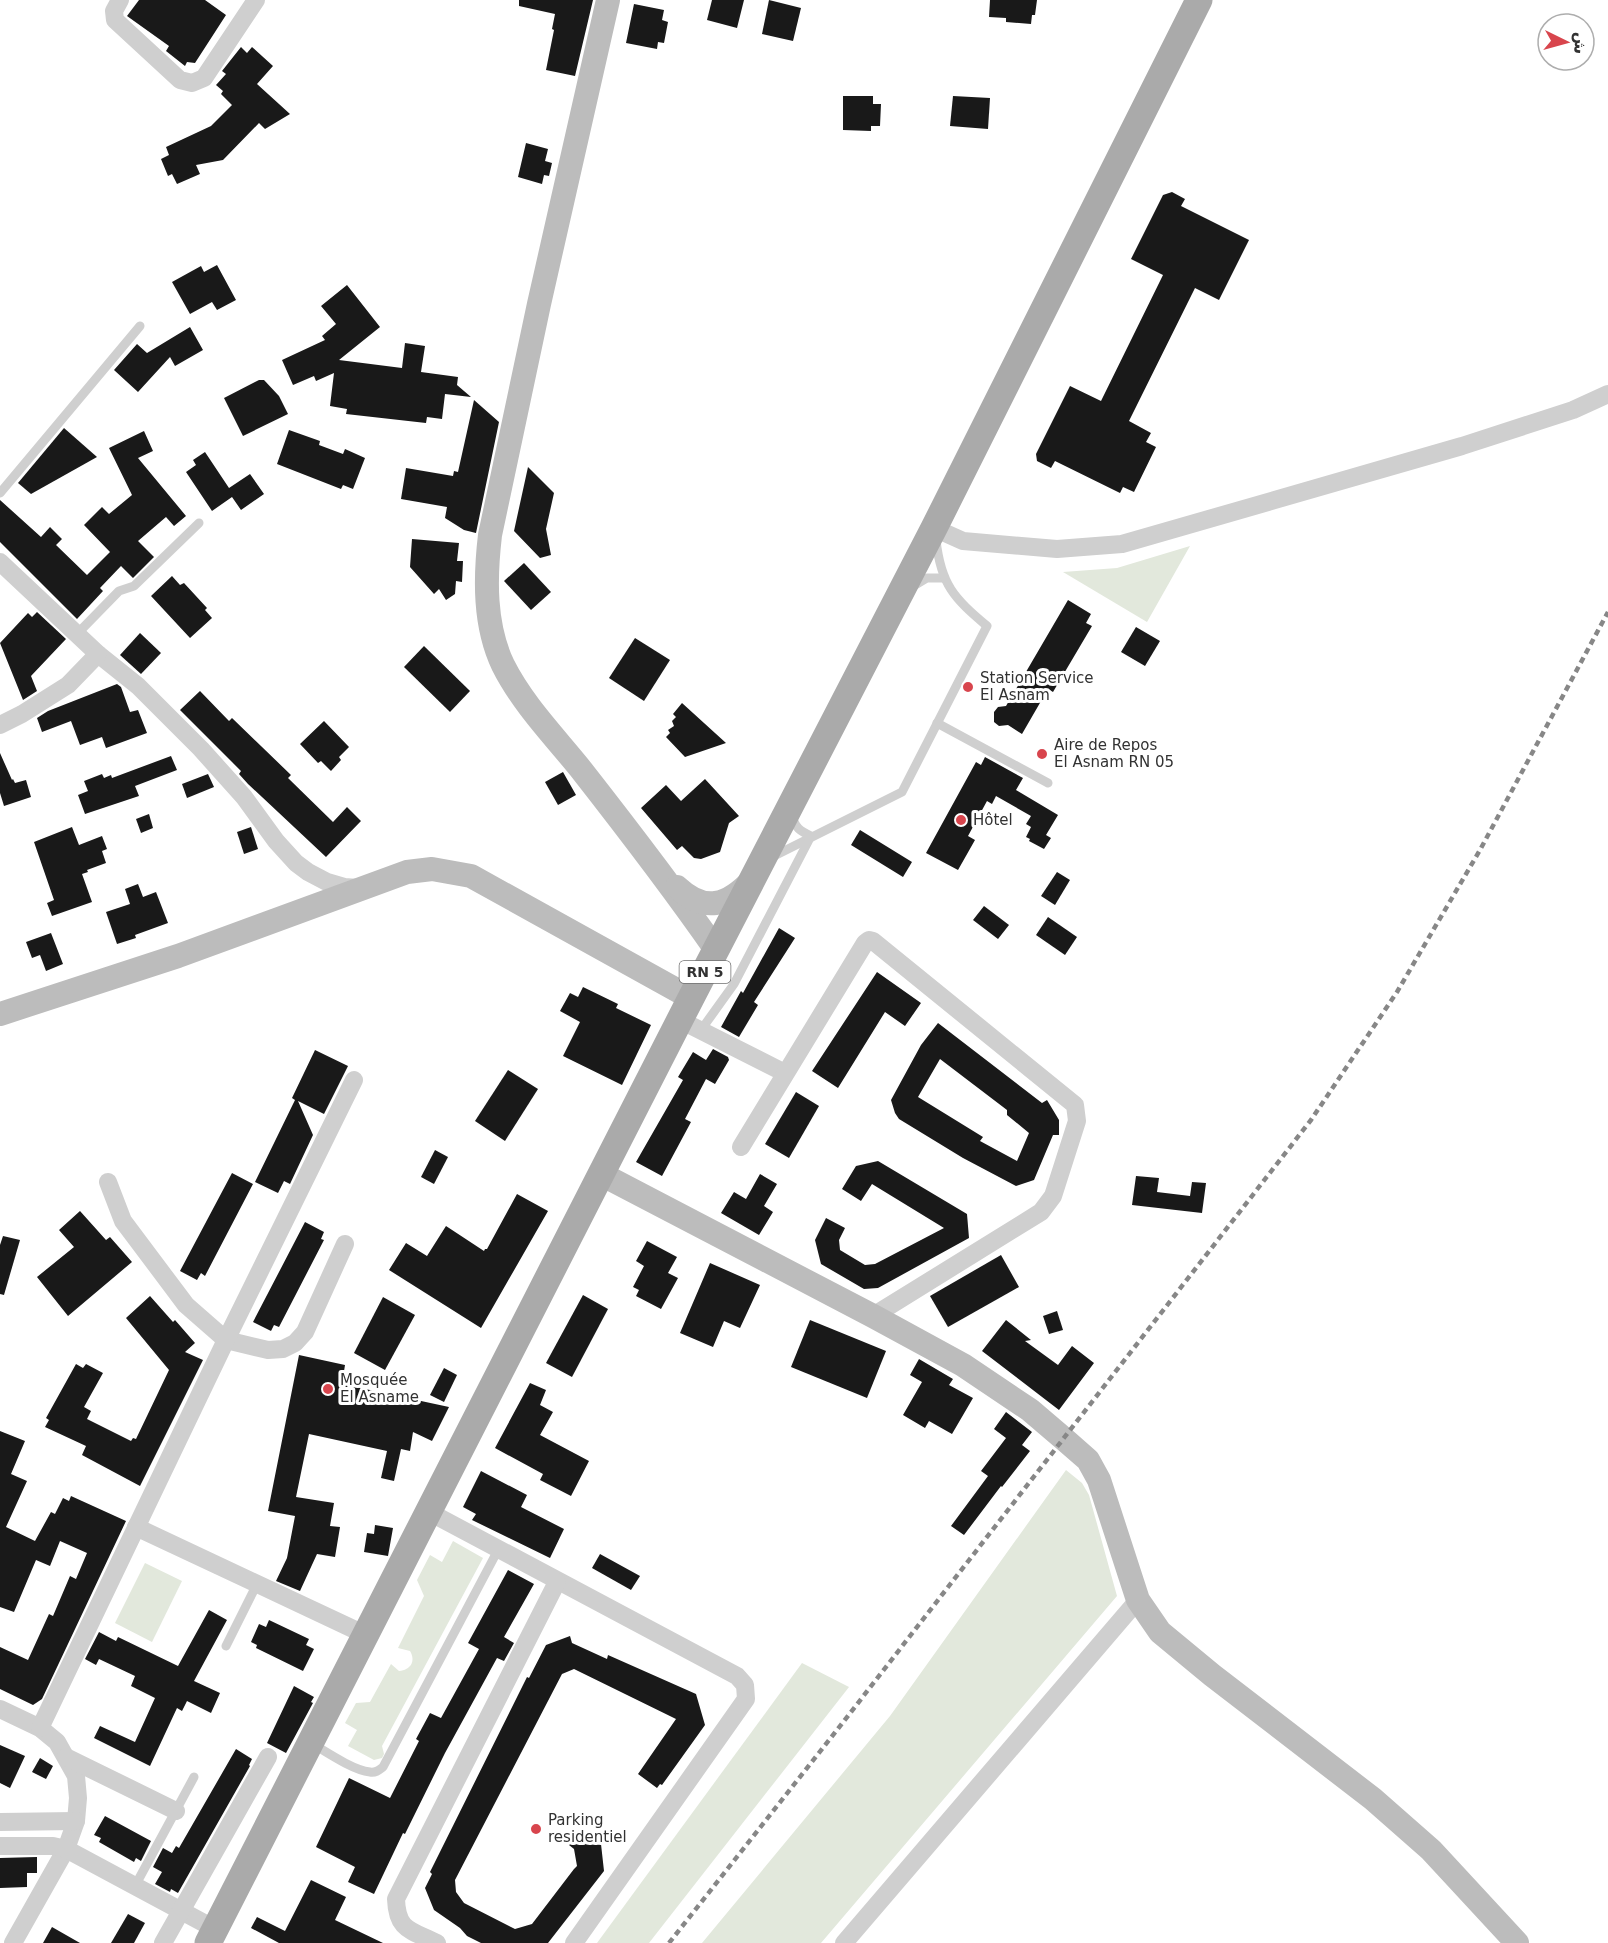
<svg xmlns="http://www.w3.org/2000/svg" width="1608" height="1943" font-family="'DejaVu Sans',Cairo,sans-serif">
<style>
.green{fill:#e2e8dc}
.building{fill:#191919;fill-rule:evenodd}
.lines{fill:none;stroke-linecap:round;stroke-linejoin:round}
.lane{stroke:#cfcfcf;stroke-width:9}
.street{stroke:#cfcfcf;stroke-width:18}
.secondary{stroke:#bcbcbc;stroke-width:24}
.primary{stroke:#aaa;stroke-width:27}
.rail{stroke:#878787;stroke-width:4.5;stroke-dasharray:6 4.5;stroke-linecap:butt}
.poi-dot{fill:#d8454d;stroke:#fff;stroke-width:2}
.labels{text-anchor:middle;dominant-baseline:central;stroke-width:6;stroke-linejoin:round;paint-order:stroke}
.shield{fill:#fff;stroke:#707070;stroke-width:1.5}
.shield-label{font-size:14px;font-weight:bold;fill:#323232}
.poi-label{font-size:15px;fill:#323232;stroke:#fff;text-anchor:start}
</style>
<rect width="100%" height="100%" fill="#fff"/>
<!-- green -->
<g class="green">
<polygon points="1190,546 1147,622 1063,572 1117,568"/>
<polygon points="1066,1470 1082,1483 1089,1495 1117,1596 821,1943 702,1943 890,1716"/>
<path d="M 453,1541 L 483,1558 L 382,1746 L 384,1754 L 382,1758 L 374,1760 L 348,1746 L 357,1730 L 345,1723 L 356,1703 L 370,1702 L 391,1664 L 399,1671 C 411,1670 416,1661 410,1651 L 398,1648 L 424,1596 L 417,1580 L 430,1555 L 442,1562 Z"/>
<polygon points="145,1563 182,1581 152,1642 115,1623"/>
<polygon points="802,1663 849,1687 649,1943 597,1943"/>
</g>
<!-- building -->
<g class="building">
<polygon points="139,0 205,0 226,15 195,63 187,62 185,66 166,51 169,46 127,16"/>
<polygon points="519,0 593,0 575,76 546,70 554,30 552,29 555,14 519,6"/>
<polygon points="712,0 744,0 737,28 707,20"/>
<polygon points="769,0 801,8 793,41 762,34"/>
<polygon points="990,0 1037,0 1035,15 1032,15 1031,24 1006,22 1006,18 989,17"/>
<polygon points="634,4 664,10 662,20 668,22 664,43 658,42 657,49 626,43"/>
<polygon points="241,47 247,53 252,47 273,66 257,84 290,114 265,129 259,123 223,160 196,165 200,174 177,184 172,174 168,176 161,159 169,155 166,147 211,126 232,105 221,94 223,91 216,85 226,74 222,71"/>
<polygon points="843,96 873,96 873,104 881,104 880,126 871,126 871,131 843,130"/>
<polygon points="953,96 990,98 988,129 950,126"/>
<polygon points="526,143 548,149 545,161 552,163 549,176 544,175 542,184 518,177"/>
<polygon points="1172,192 1185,199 1181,206 1249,240 1219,300 1195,288 1129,421 1151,433 1146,442 1156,447 1134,492 1123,487 1120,493 1055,461 1051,468 1037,461 1036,454 1070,386 1101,401 1163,275 1131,259 1163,195"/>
<polygon points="217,265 236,300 217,310 212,302 190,314 172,282 201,266 204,272"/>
<polygon points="347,285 380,327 339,360 402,368 405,343 425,346 421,372 458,377 457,385 471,397 445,394 442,419 427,417 426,423 346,414 347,409 330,406 334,373 316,381 314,376 293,385 282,360 325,340 322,336 336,324 321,306"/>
<polygon points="190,327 203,350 175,366 170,357 138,392 114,370 137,344 147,353"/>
<polygon points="259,380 264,380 279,396 288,414 243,436 224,398"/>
<polygon points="474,400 499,422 476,533 464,530 445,518 447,507 401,499 406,468 453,476 454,471 458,472"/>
<polygon points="64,428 97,457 31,494 18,483"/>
<polygon points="289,430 320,441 319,445 343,454 345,449 365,458 353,489 343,485 341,489 277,464"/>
<polygon points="144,431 153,451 138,458 186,516 174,526 166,517 138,541 154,557 133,578 121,566 100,588 103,591 77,619 0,542 0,500 41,537 50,527 62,539 56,545 87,575 110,552 84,525 102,507 109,514 132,495 109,448"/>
<polygon points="205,452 229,488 250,474 264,494 241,510 232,497 212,511 186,472 196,465 193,460"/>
<polygon points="528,467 554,493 546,529 551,555 540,558 514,531"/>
<polygon points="412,539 459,543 457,561 463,561 462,582 456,581 455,594 446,600 439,589 434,594 410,567"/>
<polygon points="524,563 551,592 531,610 504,581"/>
<polygon points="172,576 180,585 184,583 207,608 205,610 212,618 190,638 151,596"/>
<polygon points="1068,600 1091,614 1086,623 1092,626 1053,692 1048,689 1022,734 1008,725 999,726 994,722 994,712 998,707 1006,706"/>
<polygon points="37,612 66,639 31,676 37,691 23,700 0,643 28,613 32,617"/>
<polygon points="1136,627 1160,641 1145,666 1121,652"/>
<polygon points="140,633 161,653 141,674 120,655"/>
<polygon points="635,638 670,660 644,701 609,678"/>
<polygon points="424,646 470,691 450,712 404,667"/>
<polygon points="117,684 121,687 130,712 138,710 147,733 106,748 102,737 80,745 71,721 42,732 37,718 48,711"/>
<polygon points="200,691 229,721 232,718 291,775 288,778 333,822 347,807 361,821 326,857 248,784 239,774 241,771 180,710"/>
<polygon points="682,703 726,743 685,757 666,737 670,733 668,730 674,726 672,721 676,717 673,714"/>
<polygon points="324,721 349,747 339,757 341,760 331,771 321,761 318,763 300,744"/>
<polygon points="0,753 12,780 13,779 15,783 26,780 31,797 4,806 0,793"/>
<polygon points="171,756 177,770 135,786 139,796 85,814 78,795 88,791 84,781 102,774 104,778 111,775 112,778"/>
<polygon points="985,757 1023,778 1016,790 1058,815 1046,835 1051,838 1044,849 1029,841 1030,839 1026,837 1031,827 1026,824 1031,816 996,796 992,804 987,801 968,836 975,840 958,870 926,853 976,762 981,765"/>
<polygon points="563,772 576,795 558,805 545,782"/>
<polygon points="208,774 214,787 187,798 182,784"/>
<polygon points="705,779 739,816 729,823 720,852 701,859 694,858 682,846 677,850 641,808 666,785 681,801"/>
<polygon points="149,814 153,828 141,833 136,819"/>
<polygon points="72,827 79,845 102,836 107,849 102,851 106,863 87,870 88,872 82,874 92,902 52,916 47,903 54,900 34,842"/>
<polygon points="251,827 258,849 244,854 237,832"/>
<polygon points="860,830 912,862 903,877 851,845"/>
<polygon points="1057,872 1070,880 1055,905 1041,896"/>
<polygon points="138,884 143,897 156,892 168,923 135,935 136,938 117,944 106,912 130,904 125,889"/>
<polygon points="984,906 1009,925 998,939 973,920"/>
<polygon points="1048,917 1077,937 1065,955 1036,935"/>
<polygon points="779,928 795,938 754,1002 758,1005 739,1037 721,1027 741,991 743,993"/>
<polygon points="51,933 63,964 46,971 40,955 32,958 26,942"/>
<polygon points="877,972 921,1003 905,1026 885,1012 838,1088 812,1071"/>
<polygon points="583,987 618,1004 616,1008 651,1025 622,1085 563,1056 580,1022 560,1011 570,993 578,997"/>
<path d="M 938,1023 L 1042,1103 L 1047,1100 L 1059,1120 L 1059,1135 L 1053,1135 L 1034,1180 L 1016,1186 L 963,1158 L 899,1119 L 895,1113 L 891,1100 L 921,1045 ZM 940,1059 L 1007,1110 L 1007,1115 L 1029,1133 L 1017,1161 L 980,1141 L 983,1137 L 918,1097 Z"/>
<polygon points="713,1049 728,1057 729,1060 715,1084 706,1079 685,1119 691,1122 662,1176 636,1162 683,1080 678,1077 693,1052 706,1060"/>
<polygon points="315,1050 348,1066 324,1114 298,1101 313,1135 290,1184 284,1181 278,1193 255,1182 295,1100 292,1098"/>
<polygon points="508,1070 538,1089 505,1141 475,1121"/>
<polygon points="796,1092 819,1106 789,1158 765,1144"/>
<polygon points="435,1150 448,1157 434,1184 421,1177"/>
<polygon points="878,1161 967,1214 969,1238 878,1288 864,1289 821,1264 815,1240 826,1218 845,1228 839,1240 840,1250 865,1265 875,1264 944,1228 872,1184 861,1201 842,1189 856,1166"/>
<polygon points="232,1173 253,1184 205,1276 201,1273 197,1280 180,1271"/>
<polygon points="760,1174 777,1184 764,1206 773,1212 759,1235 721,1213 734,1192 746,1199"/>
<polygon points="1136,1176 1159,1178 1157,1192 1190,1196 1192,1182 1206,1183 1202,1213 1132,1205"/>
<polygon points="517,1194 548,1211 481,1328 389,1270 406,1243 427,1256 446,1226 484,1251 485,1249 487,1249"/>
<polygon points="80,1211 106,1240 110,1237 132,1262 68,1316 37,1277 74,1247 59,1230"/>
<polygon points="305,1222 324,1232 321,1239 324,1240 279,1327 274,1325 271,1331 253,1322"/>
<polygon points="3,1236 20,1240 4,1295 0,1294 0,1245"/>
<polygon points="647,1241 677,1257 668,1273 678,1278 661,1309 636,1296 639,1290 633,1287 644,1266 636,1261"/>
<polygon points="1001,1255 1019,1287 948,1327 930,1296"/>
<polygon points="710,1263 760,1285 740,1328 724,1321 713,1347 680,1333"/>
<polygon points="583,1295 608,1309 572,1377 546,1363"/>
<polygon points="150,1296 173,1322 175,1320 195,1343 185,1352 203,1360 140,1486 82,1455 86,1446 45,1427 49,1420 46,1418 76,1364 83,1368 86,1364 103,1373 84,1407 91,1411 87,1419 131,1441 133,1438 136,1439 169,1370 126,1318"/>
<polygon points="383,1297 415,1315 385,1370 354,1353"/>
<polygon points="1057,1311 1063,1330 1049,1334 1043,1316"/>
<polygon points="810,1320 886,1351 867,1398 791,1367"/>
<polygon points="1006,1320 1031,1340 1025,1341 1058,1365 1072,1346 1094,1363 1059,1410 982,1351"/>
<polygon points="299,1355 345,1365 342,1384 449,1407 432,1441 413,1432 410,1451 401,1449 394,1481 381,1478 387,1451 309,1434 296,1497 334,1503 330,1526 340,1527 335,1557 317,1554 300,1591 276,1581 287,1558 295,1516 268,1511"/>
<polygon points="919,1359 953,1379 949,1385 973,1398 952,1434 929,1421 925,1428 903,1415 922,1382 910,1375"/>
<polygon points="444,1368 457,1375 444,1402 430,1395"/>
<polygon points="530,1383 546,1390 540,1405 553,1412 540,1435 589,1461 571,1496 540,1480 543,1474 495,1448"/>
<polygon points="1006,1412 1032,1432 1022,1445 1030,1451 1002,1487 1001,1486 964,1535 951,1526 988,1476 981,1471 1006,1438 994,1429"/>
<polygon points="0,1431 25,1441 11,1474 27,1481 6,1527 35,1541 51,1512 55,1514 63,1498 69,1501 71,1496 126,1521 42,1699 33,1705 0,1689 0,1647 28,1660 49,1614 53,1616 70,1576 76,1579 87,1553 60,1541 50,1566 36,1560 14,1612 0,1607"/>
<polygon points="481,1471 527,1495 521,1507 564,1529 550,1558 472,1520 476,1514 463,1507"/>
<polygon points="375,1525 393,1528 388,1556 364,1552 367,1533 374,1534"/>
<polygon points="600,1554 640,1576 631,1590 592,1568"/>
<polygon points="508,1570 534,1584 504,1637 514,1643 504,1661 497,1658 445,1753 405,1834 403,1833 374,1894 348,1882 355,1867 316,1847 349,1778 390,1798 419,1741 416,1739 430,1713 441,1718 479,1649 468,1643"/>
<polygon points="209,1610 227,1620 194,1681 220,1693 211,1713 187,1701 182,1711 177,1708 150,1766 94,1738 100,1726 135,1742 155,1698 131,1686 135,1676 99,1659 96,1665 85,1659 99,1632 116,1641 118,1637 178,1666"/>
<polygon points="269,1620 309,1639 306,1645 314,1649 303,1671 256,1648 257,1645 251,1642 259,1624 266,1627"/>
<polygon points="570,1636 572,1643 607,1659 608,1655 696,1694 705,1725 662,1785 660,1784 657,1788 638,1774 676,1719 574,1669 562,1674 455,1880 456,1892 464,1903 515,1929 532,1924 574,1869 577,1866 574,1849 569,1845 580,1829 601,1844 604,1871 548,1943 481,1943 467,1936 460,1928 434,1910 425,1888 432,1874 430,1872 527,1677 529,1678 546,1645"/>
<polygon points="294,1686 314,1697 311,1702 313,1703 286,1753 267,1743"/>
<polygon points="0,1745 25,1756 10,1788 0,1783"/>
<polygon points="236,1749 252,1759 249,1765 250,1766 178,1893 171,1889 170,1892 155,1884 162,1872 153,1867 163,1848 172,1853 176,1846 179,1848"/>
<polygon points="40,1758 53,1766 46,1779 32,1772"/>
<polygon points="105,1816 151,1841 141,1861 136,1858 134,1862 99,1842 101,1838 94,1835"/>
<polygon points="37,1857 37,1873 27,1873 27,1887 0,1888 0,1858"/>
<polygon points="311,1880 346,1897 335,1920 383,1943 279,1943 251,1928 257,1917 285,1931"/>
<polygon points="128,1914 145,1923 134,1943 111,1943"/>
<polygon points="52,1927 80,1943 43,1943"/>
</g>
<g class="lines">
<!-- lane -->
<g class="lane">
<polyline points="0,493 140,326"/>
<polyline points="912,587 927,578 943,578"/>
<polyline points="77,634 119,591 134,586 199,523"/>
<polyline points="937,723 1048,783"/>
<path d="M 772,857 L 902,792 L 987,626 C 954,598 941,585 936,540"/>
<path d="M 701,1030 L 734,984 L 811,836 C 800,831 795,828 792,815"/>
<polyline points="226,1646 257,1584"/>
<path d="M 313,1744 C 328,1753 353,1770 370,1772 C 376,1773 379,1770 383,1767 L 498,1550"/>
<polyline points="135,1886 194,1777"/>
</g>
<!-- street -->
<g class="street">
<polyline points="120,0 114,11 115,20 180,80 192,83 204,78 256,0"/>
<polyline points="934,528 963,541 1057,549 1122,544 1462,446 1573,410 1608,394"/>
<polyline points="0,562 98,654 138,686 201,749 244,797 276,841 296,863 308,872 327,882 344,887 359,888"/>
<polyline points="0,725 22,714 68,685 98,654"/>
<polyline points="680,1020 785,1073"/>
<polyline points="741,1147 865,943 869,940 873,941 1075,1105 1077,1121 1053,1196 1041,1212 873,1316"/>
<polyline points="108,1182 123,1221 186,1305 226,1340 268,1350 283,1349 295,1343 305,1332 345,1244"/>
<polyline points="429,1512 737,1676 745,1685 746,1699 574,1943"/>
<polyline points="136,1527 366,1635"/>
<polyline points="0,1709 40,1728 57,1742 76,1776 78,1798 76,1821 66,1849 13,1943"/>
<polyline points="40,1728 226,1340 354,1080"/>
<polyline points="66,1757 176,1811"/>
<polyline points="0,1822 76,1821"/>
<polyline points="0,1846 53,1846 66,1849 215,1929"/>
<polyline points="163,1943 268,1757"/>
<path d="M 437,1943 C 411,1930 397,1931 396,1899 L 557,1582"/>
<polyline points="844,1943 1138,1600"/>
</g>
<!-- secondary -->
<g class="secondary">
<path d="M 608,0 L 539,304 L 490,535 C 485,578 484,625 503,665 C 522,703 553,735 579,767 C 626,827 673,888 716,950"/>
<path d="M 677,887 C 705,913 727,906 752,880"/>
<polyline points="0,1014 178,956 407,872 432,869 471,876 691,998"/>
<polyline points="601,1174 873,1316 963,1365 1030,1410 1064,1439 1088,1460 1099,1480 1138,1600 1160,1632 1212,1675 1373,1799 1431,1850 1517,1943"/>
</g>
<!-- primary -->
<polyline class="primary" points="208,1943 691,998 934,528 1199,0"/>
<!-- rail -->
<polyline class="rail" points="669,1943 837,1730 1311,1120 1397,992 1480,850 1608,612"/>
</g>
<!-- markers -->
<g class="poi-dot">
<circle cx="968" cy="687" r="6"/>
<circle cx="1042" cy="754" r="6"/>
<circle cx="961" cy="820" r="6"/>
<circle cx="328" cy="1389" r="6"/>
<circle cx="536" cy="1829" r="6"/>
</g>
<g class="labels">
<!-- shield labels -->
<rect class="shield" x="679.5" y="961" width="51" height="22" rx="4.5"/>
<g class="shield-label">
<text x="705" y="972">RN 5</text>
</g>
<!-- poi labels -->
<g class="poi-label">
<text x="980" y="678">Station Service<tspan x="980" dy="17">El Asnam</tspan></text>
<text x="1054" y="745">Aire de Repos<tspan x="1054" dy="17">El Asnam RN 05</tspan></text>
<text x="973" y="820">Hôtel</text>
<text x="340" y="1380">Mosquée<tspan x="340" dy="17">El Asname</tspan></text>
<text x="548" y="1820">Parking<tspan x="548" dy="17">residentiel</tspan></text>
</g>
</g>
<!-- north arrow -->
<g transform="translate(1566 42) rotate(95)"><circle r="28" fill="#ffffff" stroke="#adadad" stroke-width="1.5"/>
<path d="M0-4.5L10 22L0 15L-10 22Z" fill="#d8454d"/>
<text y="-9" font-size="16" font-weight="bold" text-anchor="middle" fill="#323232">ش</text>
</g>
</svg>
